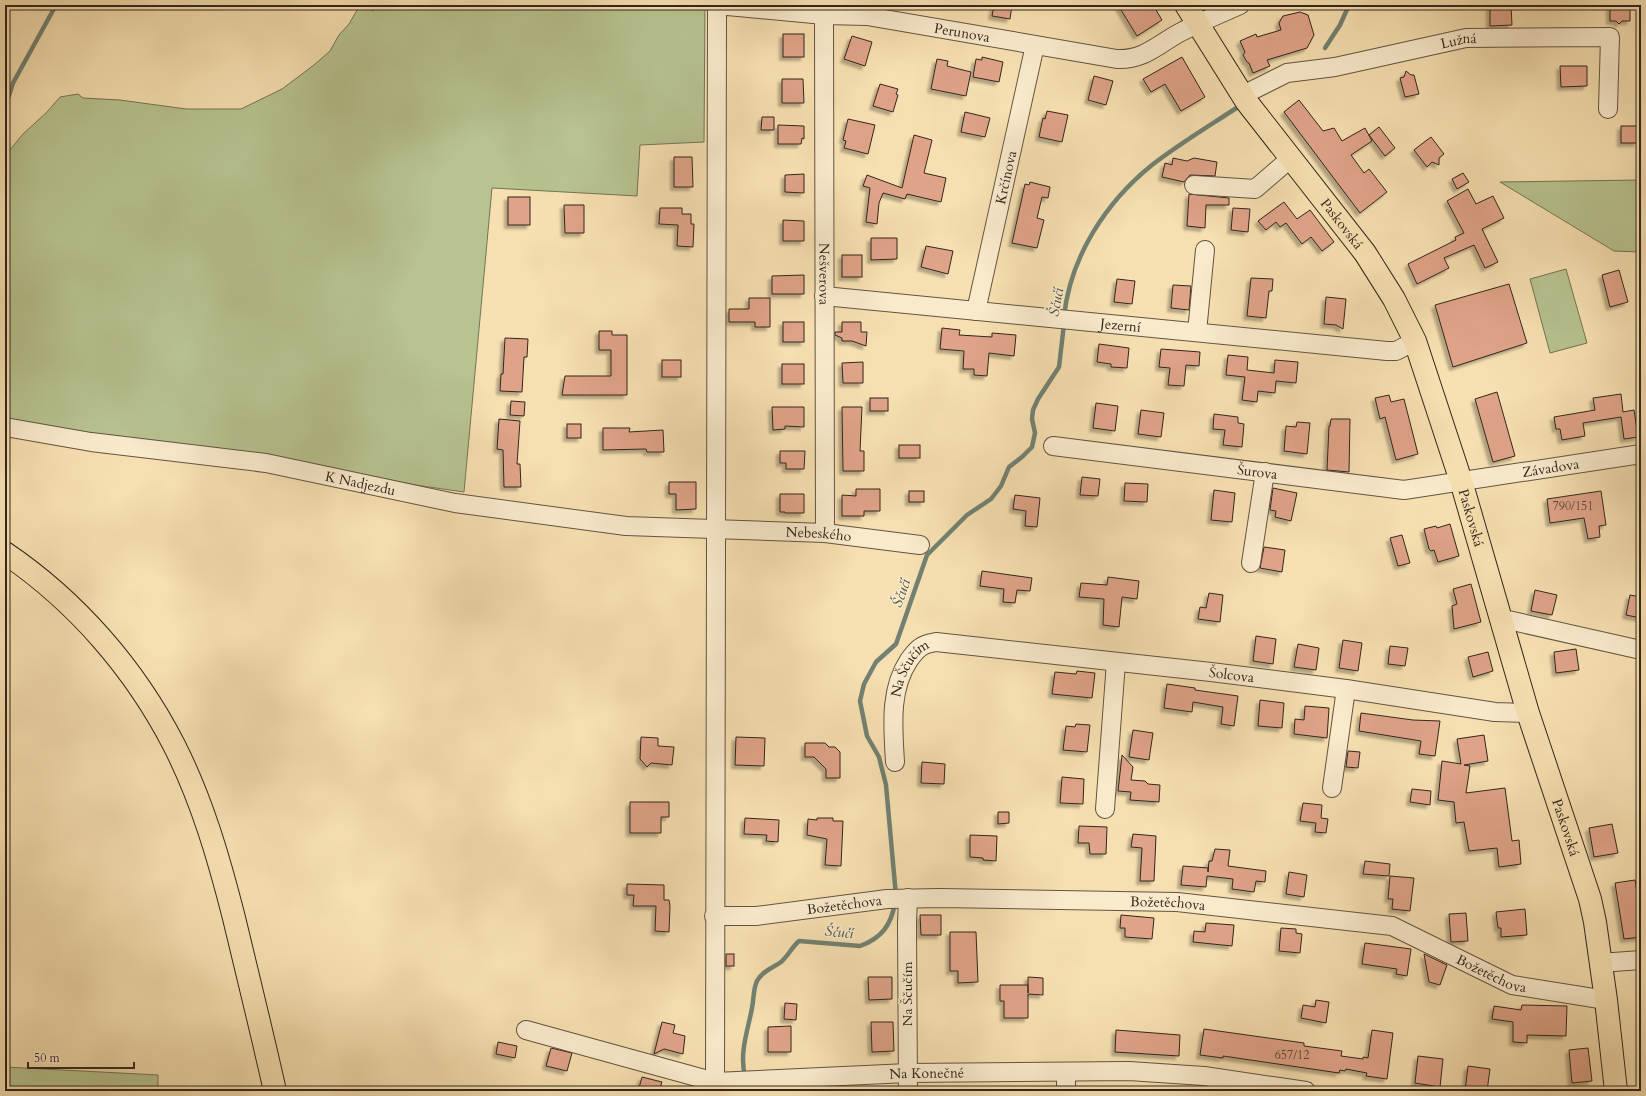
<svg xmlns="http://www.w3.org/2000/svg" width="1646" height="1096" font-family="Cardo,serif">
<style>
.green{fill:#b7c390;stroke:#747456}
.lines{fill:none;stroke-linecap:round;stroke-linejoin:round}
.stream{stroke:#728172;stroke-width:4.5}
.building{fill:#dfa388;stroke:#32261d;filter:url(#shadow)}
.minor-casing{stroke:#635442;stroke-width:20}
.major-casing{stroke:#32261d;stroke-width:24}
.minor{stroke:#f9eacc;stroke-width:18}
.major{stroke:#f6dfb0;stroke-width:22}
.labels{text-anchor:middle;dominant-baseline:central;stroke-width:3;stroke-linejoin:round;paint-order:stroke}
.number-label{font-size:12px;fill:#5d4538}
.street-label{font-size:14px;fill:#32261d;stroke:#f9eacc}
.water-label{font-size:15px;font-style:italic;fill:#525348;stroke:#f9eacc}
</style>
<defs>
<filter id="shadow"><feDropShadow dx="-3.5" dy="3.5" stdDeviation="1" flood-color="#0004"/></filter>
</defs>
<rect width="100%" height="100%" fill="#f6dfb0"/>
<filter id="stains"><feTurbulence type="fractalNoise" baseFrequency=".005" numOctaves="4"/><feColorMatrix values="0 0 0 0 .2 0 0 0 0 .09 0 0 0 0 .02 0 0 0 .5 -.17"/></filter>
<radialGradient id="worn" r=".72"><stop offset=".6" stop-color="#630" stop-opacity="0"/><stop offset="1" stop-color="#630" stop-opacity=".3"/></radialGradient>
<!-- green -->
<g class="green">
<polygon points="360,5 379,5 372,11 381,5 705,5 704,142 640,145 637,196 492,188 464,492 415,485 330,468 5,421 5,156 23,134 47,112 60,97 78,94 83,98 120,100 186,109 241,109 282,89 314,65 330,51 339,35 349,24"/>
<polygon points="1641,180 1641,252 1614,251 1500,182"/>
<polygon points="1566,269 1587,343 1550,353 1530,279"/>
<polygon points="5,1067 158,1075 158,1091 5,1091"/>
</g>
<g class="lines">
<!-- stream -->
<g class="stream">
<polyline points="1325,48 1340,25 1349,5"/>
<polyline points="5,108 13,83 56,5"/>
<path d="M 1064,317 C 1070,257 1106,202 1152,165 C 1179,144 1209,126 1238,107"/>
<polyline points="896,896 886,785 879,757 867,736 860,701 864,684 876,662 896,644 927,555 967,515 991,499 1001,486 1009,467 1022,457 1032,447 1035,433 1032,419 1033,410 1038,399 1059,367 1064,324"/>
<path d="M 745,1076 C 739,1053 748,1030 752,1008 C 754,999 753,989 757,981 C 762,971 773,968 781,962 C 788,956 792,947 799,941 L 860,946 C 882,938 891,925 895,903"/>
</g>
</g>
<!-- building -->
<g class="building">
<polygon points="994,5 1012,5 1010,19 992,16"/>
<polygon points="1118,5 1153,5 1162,20 1137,36"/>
<polygon points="1490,5 1511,5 1512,25 1490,26"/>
<polygon points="1610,5 1630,5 1630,21 1622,21 1619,24 1616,21 1610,21"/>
<polygon points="1300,12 1308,15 1314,35 1307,48 1267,60 1270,66 1253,73 1249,63 1247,62 1243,55 1245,52 1240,41 1256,34 1257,37 1281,30 1279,23 1283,16"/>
<rect x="783" y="34" width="21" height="23"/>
<polygon points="852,36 872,42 865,66 844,59"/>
<polygon points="982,57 1003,62 999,82 973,77 976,59 982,60"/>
<polygon points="1182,57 1205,97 1181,111 1165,84 1151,92 1143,79"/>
<polygon points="937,59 948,61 947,66 971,72 966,96 931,89"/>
<polygon points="1560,66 1587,66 1587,86 1561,87"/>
<polygon points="1406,71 1411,75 1414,75 1419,94 1405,97 1400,78 1404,77"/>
<polygon points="1094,76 1113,81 1106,105 1088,100"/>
<polygon points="782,79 803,79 804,103 782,103"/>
<polygon points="880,84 898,89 896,94 898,95 893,112 873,106"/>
<polygon points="1299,100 1323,131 1334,128 1342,141 1365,128 1372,141 1351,155 1364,173 1369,169 1387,192 1360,213 1284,112"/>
<polygon points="1047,111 1068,115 1062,142 1039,137 1043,118 1045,119"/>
<polygon points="965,112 990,118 985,137 961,132"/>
<polygon points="762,117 774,117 774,130 761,130"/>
<polygon points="848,119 875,125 868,154 844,148 846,141 843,140"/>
<polygon points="778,125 804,126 804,139 802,138 801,144 778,144"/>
<rect x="1621" y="126" width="17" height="17"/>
<polygon points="1379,127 1395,148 1385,156 1369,135"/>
<polygon points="914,135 932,140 924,173 946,178 941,202 907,194 905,199 883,193 879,203 877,224 866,222 870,188 863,186 867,175 902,188"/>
<polygon points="1431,137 1444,154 1439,158 1439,165 1432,162 1427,167 1414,150"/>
<polygon points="674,157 692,157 693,187 674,187"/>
<polygon points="1173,158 1187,161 1194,158 1217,162 1215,176 1190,175 1184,182 1162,177 1165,163 1172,165"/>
<polygon points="1463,173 1469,182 1457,189 1452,179"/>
<polygon points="804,174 804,193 785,192 785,175"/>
<polygon points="1030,182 1050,187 1048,198 1042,197 1037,218 1044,220 1037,248 1012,243 1025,184 1029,185"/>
<polygon points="1468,189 1476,204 1493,196 1504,218 1482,229 1498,262 1485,268 1474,245 1444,258 1449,268 1417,284 1408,264 1456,240 1455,237 1464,233 1447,201"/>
<polygon points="1189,194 1229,198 1229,205 1206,205 1205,228 1187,226"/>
<rect x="508" y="197" width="22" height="28"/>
<polygon points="1284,202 1297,219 1310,210 1334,242 1322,251 1311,237 1302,244 1286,223 1280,227 1276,222 1266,230 1258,221"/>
<polygon points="564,205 584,205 584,233 565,233"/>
<polygon points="660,208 682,208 682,214 691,214 691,224 694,224 693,247 677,246 678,225 659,224"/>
<polygon points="1233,208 1250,209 1248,232 1231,230"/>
<polygon points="783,220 804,221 804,241 783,241"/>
<polygon points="871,238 897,238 897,259 871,260"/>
<polygon points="926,246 953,251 948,274 921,267"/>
<rect x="842" y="255" width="20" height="22"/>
<polygon points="1619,270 1628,302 1610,307 1602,275"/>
<polygon points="804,275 804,294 772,294 772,276"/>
<polygon points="1251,278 1273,279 1272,291 1269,291 1266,318 1247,316"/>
<polygon points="1117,279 1135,281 1132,304 1114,302"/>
<polygon points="1509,284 1527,343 1453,367 1435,305"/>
<polygon points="1173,285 1191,286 1189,310 1171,308"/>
<polygon points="1326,297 1346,299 1343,329 1336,325 1324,324"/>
<polygon points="749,298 770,298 770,327 755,327 755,322 729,322 729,309 749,309"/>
<rect x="783" y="322" width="21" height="20"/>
<polygon points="842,322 861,322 861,332 867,332 866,346 852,341 842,341 842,338 835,335 835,332 842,332"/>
<polygon points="942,328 960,330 959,335 992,337 992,333 1016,335 1014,356 989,353 987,376 974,375 974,369 963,369 964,351 940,349"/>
<polygon points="599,331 612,331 612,335 627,335 627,395 562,395 565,376 611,376 611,350 599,350"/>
<polygon points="505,338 528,339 527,357 524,357 522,392 500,391 501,374 503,374"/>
<polygon points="1099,344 1129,348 1127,368 1111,367 1111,364 1097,362"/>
<polygon points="1161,349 1200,352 1199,366 1186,365 1184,386 1168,385 1170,368 1159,367"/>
<polygon points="1228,355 1248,357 1247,370 1274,373 1275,360 1298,362 1296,383 1276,381 1275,393 1258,391 1257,402 1242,400 1245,377 1226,375"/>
<rect x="662" y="360" width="19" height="17"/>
<polygon points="863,362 863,383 843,383 842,363"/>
<rect x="782" y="364" width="22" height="20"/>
<polygon points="1497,392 1515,456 1493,462 1475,399"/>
<polygon points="1621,394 1623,412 1634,410 1638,437 1624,439 1621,417 1583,423 1585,436 1562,440 1560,429 1556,429 1554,417 1595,410 1593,398"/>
<polygon points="1389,395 1391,402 1404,399 1418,454 1396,460 1385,417 1380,419 1375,398"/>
<rect x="870" y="398" width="18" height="13"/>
<polygon points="511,401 525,402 524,416 510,415"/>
<polygon points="1096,403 1118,406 1115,431 1093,428"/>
<polygon points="772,407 804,407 804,427 785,426 785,429 773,430"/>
<polygon points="842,407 862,407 860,451 864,451 864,471 843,471"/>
<polygon points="1141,410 1164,413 1161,437 1138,434"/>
<polygon points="1214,414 1238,417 1238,423 1244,424 1242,447 1223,445 1225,430 1213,429"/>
<polygon points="499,419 520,421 517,464 520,464 521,487 504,487 503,450 497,449"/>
<polygon points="1331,419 1350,419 1349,472 1327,470 1329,426 1330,426"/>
<polygon points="1297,422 1310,423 1307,454 1284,451 1286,426 1296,427"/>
<rect x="567" y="424" width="14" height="14"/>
<polygon points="603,428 630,428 629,432 663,430 664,452 647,452 646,449 603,450"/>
<rect x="899" y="445" width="21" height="13"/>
<polygon points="780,451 805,451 804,469 786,469 786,463 780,463"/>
<polygon points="1082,477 1100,479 1098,496 1080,495"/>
<polygon points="669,482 696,482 696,509 676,510 676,494 669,494"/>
<polygon points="1125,483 1148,484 1147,502 1124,501"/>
<polygon points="1273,488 1297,493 1291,521 1275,517 1276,511 1270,510"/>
<polygon points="856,489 880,489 880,511 864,511 864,516 842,516 842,495 856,496"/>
<polygon points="1214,490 1235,493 1232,522 1211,520"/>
<rect x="909" y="491" width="15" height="11"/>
<polygon points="1601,491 1606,525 1599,526 1600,537 1588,539 1584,518 1550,523 1547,499"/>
<polygon points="780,494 804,494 804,513 785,513 785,512 780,512"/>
<polygon points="1015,495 1040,498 1037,527 1025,526 1026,511 1013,509"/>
<polygon points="1450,524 1459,556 1438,562 1434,550 1431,551 1429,549 1424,529 1436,526 1437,528"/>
<polygon points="1402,535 1410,563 1398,566 1390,538"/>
<polygon points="1264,547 1285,550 1282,572 1260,568"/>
<polygon points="982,571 1032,578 1030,591 1017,590 1015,603 1003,602 1004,589 980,586"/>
<polygon points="1108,577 1139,581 1137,599 1122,597 1119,627 1103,625 1104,599 1079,597 1081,583 1107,585"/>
<polygon points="1471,584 1481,622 1454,629 1452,606 1457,604 1453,589"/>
<polygon points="1535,590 1557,595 1552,615 1531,611"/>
<polygon points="1209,593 1223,595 1220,622 1198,619 1200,607 1206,608"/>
<polygon points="1630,595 1641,597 1641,618 1626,615"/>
<polygon points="1256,636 1276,639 1273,664 1253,661"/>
<polygon points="1343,640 1362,643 1358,671 1339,668"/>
<polygon points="1298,644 1319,648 1316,670 1294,667"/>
<polygon points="1390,646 1408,648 1405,666 1388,664"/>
<polygon points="1576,649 1579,670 1556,673 1554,652"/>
<polygon points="1488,652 1493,671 1473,677 1468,657"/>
<polygon points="1077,671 1095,673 1092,698 1052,694 1055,672 1076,674"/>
<polygon points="1167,684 1195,688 1195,690 1238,696 1234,726 1221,724 1223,707 1193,702 1192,712 1164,708"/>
<polygon points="1260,700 1284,703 1282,728 1258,726"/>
<polygon points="1305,706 1329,708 1327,738 1294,734 1295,719 1304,720"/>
<polygon points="1361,713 1413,720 1440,721 1435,756 1419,754 1421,741 1359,731"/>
<polygon points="1076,724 1090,725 1087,752 1063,750 1066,726 1075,727"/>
<polygon points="1133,730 1153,733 1149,760 1129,757"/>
<polygon points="1484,735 1488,761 1464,765 1470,766 1466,793 1505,788 1512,841 1519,840 1521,864 1499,867 1497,848 1469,851 1464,822 1456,823 1454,802 1438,800 1442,761 1461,764 1457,739"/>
<polygon points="641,737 658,738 658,746 674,747 672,765 651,763 647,767 640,759"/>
<polygon points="736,737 765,738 764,766 735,765"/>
<polygon points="805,743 825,743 829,747 835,747 840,752 840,778 826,778 826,769 814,757 805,757"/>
<polygon points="1348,751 1360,752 1358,768 1346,767"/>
<polygon points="1122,755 1133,767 1131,780 1145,781 1148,784 1160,785 1159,802 1130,800 1131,792 1118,791"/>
<polygon points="922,762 945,764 944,784 921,783"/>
<polygon points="1062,777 1084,779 1083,804 1060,803"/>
<polygon points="1412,789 1431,791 1430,805 1410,802"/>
<polygon points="630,802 669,802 669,817 661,817 661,833 630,833"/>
<polygon points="1303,803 1322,805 1321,818 1328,819 1326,833 1315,832 1316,823 1300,821"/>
<polygon points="998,812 1009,812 1009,823 998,824"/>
<polygon points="745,818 779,820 778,842 766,841 767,835 744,834"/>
<polygon points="817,818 833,818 833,821 843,821 841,866 825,865 827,839 807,835 808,819 817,820"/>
<polygon points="1612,824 1618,853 1594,857 1589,828"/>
<polygon points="1079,826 1107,827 1106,854 1090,854 1089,843 1078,843"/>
<polygon points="1133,834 1156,836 1154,881 1140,881 1142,848 1131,847"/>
<polygon points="970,835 997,836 996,861 983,860 983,858 970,857"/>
<polygon points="1215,849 1230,850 1228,866 1266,871 1265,882 1256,881 1254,892 1232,889 1233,879 1207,876 1206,887 1181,885 1183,866 1208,868 1208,872 1209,861 1212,861"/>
<polygon points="1365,861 1390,864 1389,876 1363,874"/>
<polygon points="1289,872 1307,875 1304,897 1286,894"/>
<polygon points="1390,876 1414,878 1410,911 1392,909 1393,899 1388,899"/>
<polygon points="1635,880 1641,916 1641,937 1624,939 1615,883"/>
<polygon points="627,884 664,885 664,900 669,900 670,906 669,932 655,931 656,906 633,906 634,895 627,895"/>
<polygon points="1525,909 1527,935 1501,937 1501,928 1498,928 1496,912"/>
<polygon points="1466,913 1468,941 1451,942 1449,914"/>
<polygon points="920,915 941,915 941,935 921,935"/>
<polygon points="1121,915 1154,918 1152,939 1125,937 1125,928 1120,928"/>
<polygon points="1206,923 1234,925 1232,946 1193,942 1194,931 1205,932"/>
<polygon points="1281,928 1296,929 1296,933 1302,934 1300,953 1279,951"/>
<polygon points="950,932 976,932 978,982 958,983 958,971 950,971"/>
<polygon points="1365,943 1411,949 1407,976 1396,974 1397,969 1362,964"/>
<rect x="726" y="954" width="8" height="12"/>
<polygon points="1424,954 1447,965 1440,985 1429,982"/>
<polygon points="868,977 892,977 892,999 869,1000"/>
<polygon points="1028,977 1043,978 1043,995 1028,994 1028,1018 1004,1018 1004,1001 1000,1001 1000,985 1028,985 1028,993"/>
<polygon points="1316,1000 1329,1002 1326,1023 1301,1018 1303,1005 1315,1007"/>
<polygon points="785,1003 797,1004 796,1020 784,1019"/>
<polygon points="1522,1005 1567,1006 1566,1036 1527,1035 1527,1043 1513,1042 1513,1022 1492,1019 1494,1006 1521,1010"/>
<polygon points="662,1022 675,1025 673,1033 685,1036 683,1054 664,1049 654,1054"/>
<polygon points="871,1022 893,1022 894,1051 872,1052"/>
<polygon points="791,1026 791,1052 768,1052 768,1027"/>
<polygon points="1204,1029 1304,1043 1304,1046 1342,1051 1341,1056 1363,1059 1363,1057 1368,1058 1372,1030 1393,1033 1387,1079 1366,1076 1367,1073 1346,1069 1345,1071 1340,1070 1339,1073 1223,1056 1223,1058 1200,1055"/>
<polygon points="1116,1030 1180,1035 1179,1056 1115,1052"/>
<polygon points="498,1042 517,1046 515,1058 496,1054"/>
<polygon points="551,1048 572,1053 567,1071 546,1066"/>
<polygon points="1588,1048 1592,1081 1572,1083 1569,1050"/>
<polygon points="1418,1056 1443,1059 1440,1087 1415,1083"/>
<polygon points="1468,1066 1490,1069 1487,1091 1465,1091"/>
<polygon points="642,1077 662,1082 659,1091 639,1088"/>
</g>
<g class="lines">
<defs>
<g id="minor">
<path id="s1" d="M 824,15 L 825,533"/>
<path id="s2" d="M 1243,95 L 1287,73 L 1335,67 L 1466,38 L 1610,37 L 1608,109"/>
<polyline points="1194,185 1255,189 1291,158"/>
<path id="s3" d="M 824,296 L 1387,351 L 1396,351 L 1415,341"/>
<path id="s4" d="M 976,311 L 1035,45"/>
<polyline points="1197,332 1205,250"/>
<path id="s5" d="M 5,427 L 91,442 L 266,463 L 455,503 L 626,526 L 825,533 L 920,545"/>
<path id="s6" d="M 1053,446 L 1404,490 L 1641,454"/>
<polyline points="1251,563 1265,472"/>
<polyline points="1499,618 1641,650"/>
<path id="s7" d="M 895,762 C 893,727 889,690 909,660 C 912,656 916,650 921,647 C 925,644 931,643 936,642 L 1211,672 L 1346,689 L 1495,712 L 1528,713"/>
<polyline points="1332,788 1346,689"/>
<polyline points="1105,809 1116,662"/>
<path id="s8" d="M 714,916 L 756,916 L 887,899 L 940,898 L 1177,902 L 1392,926 L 1512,985 L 1606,1000"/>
<polyline points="1600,963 1641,960"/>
<path id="s9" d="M 526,1030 L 715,1082 L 908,1073 L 1129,1071 L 1204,1076 L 1306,1091"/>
<polyline points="1066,1072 1066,1091"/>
<path id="s10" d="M 715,1091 L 717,5 L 824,15 L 867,16 L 1117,59 C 1145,60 1158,44 1181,32 C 1200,22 1220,14 1240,5"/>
<polyline points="908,1091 907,923 908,898"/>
</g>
<g id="major">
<path id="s11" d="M 1186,5 L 1246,101 L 1365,253 L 1394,299 L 1415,341 L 1461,481 L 1528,713 L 1590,899 L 1595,922 L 1606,1000 L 1616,1091"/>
<path d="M 5,553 C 76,601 135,669 174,745 C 202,800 219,859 234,918 C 248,976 262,1033 275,1091"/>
</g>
</defs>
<!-- minor casing -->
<use href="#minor" class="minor-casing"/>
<!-- major casing -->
<use href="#major" class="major-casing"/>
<!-- minor -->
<use href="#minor" class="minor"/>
<!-- major -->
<use href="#major" class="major"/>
</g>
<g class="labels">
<!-- number labels -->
<g class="number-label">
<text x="1573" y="506">790/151</text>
<text x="1292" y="1055">657/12</text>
</g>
<!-- street labels -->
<g class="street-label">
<text stroke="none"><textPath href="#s10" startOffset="1333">Perunova</textPath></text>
<text stroke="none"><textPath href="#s2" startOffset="224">Lužná</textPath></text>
<text stroke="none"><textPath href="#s4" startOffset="137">Krčínova</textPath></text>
<text stroke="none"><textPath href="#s11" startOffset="269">Paskovská</textPath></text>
<text stroke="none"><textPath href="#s1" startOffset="259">Nešverova</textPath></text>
<text stroke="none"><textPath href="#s3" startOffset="298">Jezerní</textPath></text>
<text stroke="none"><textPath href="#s6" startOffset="502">Závadova</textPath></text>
<text stroke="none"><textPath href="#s6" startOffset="206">Šurova</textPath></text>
<text stroke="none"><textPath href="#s5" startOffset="360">K Nadjezdu</textPath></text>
<text stroke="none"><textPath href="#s11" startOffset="593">Paskovská</textPath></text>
<text stroke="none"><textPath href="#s5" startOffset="822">Nebeského</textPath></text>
<text stroke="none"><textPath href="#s7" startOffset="98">Na Ščučím</textPath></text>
<text stroke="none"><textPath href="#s7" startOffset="436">Šolcova</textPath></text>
<text stroke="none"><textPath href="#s11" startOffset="917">Paskovská</textPath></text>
<text stroke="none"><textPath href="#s8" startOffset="455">Božetěchova</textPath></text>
<text stroke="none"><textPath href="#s8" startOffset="131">Božetěchova</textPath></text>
<text stroke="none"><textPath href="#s8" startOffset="791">Božetěchova</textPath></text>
<text transform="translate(907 994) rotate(-90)">Na Ščučím</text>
<text stroke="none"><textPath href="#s9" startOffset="408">Na Konečné</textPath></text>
</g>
<!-- water labels -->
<g class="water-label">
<text transform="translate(1056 302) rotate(-80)">Ščučí</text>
<text transform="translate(901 593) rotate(-71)">Ščučí</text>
<text transform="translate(839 932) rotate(5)">Ščučí</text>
</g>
</g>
<!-- margin -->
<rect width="1646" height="1096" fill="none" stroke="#f6dfb0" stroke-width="20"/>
<rect x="6" y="6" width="1634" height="1084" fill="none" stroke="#32261d" stroke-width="2"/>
<rect x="10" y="10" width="1626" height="1076" fill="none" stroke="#32261d"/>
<!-- scale -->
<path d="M28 1062v6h106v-6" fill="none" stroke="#32261d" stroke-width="2"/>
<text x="34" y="1062" font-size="12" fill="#32261d" stroke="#f9eacc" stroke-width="3" paint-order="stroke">50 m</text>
<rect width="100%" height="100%" filter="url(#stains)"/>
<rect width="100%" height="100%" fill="url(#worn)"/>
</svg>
